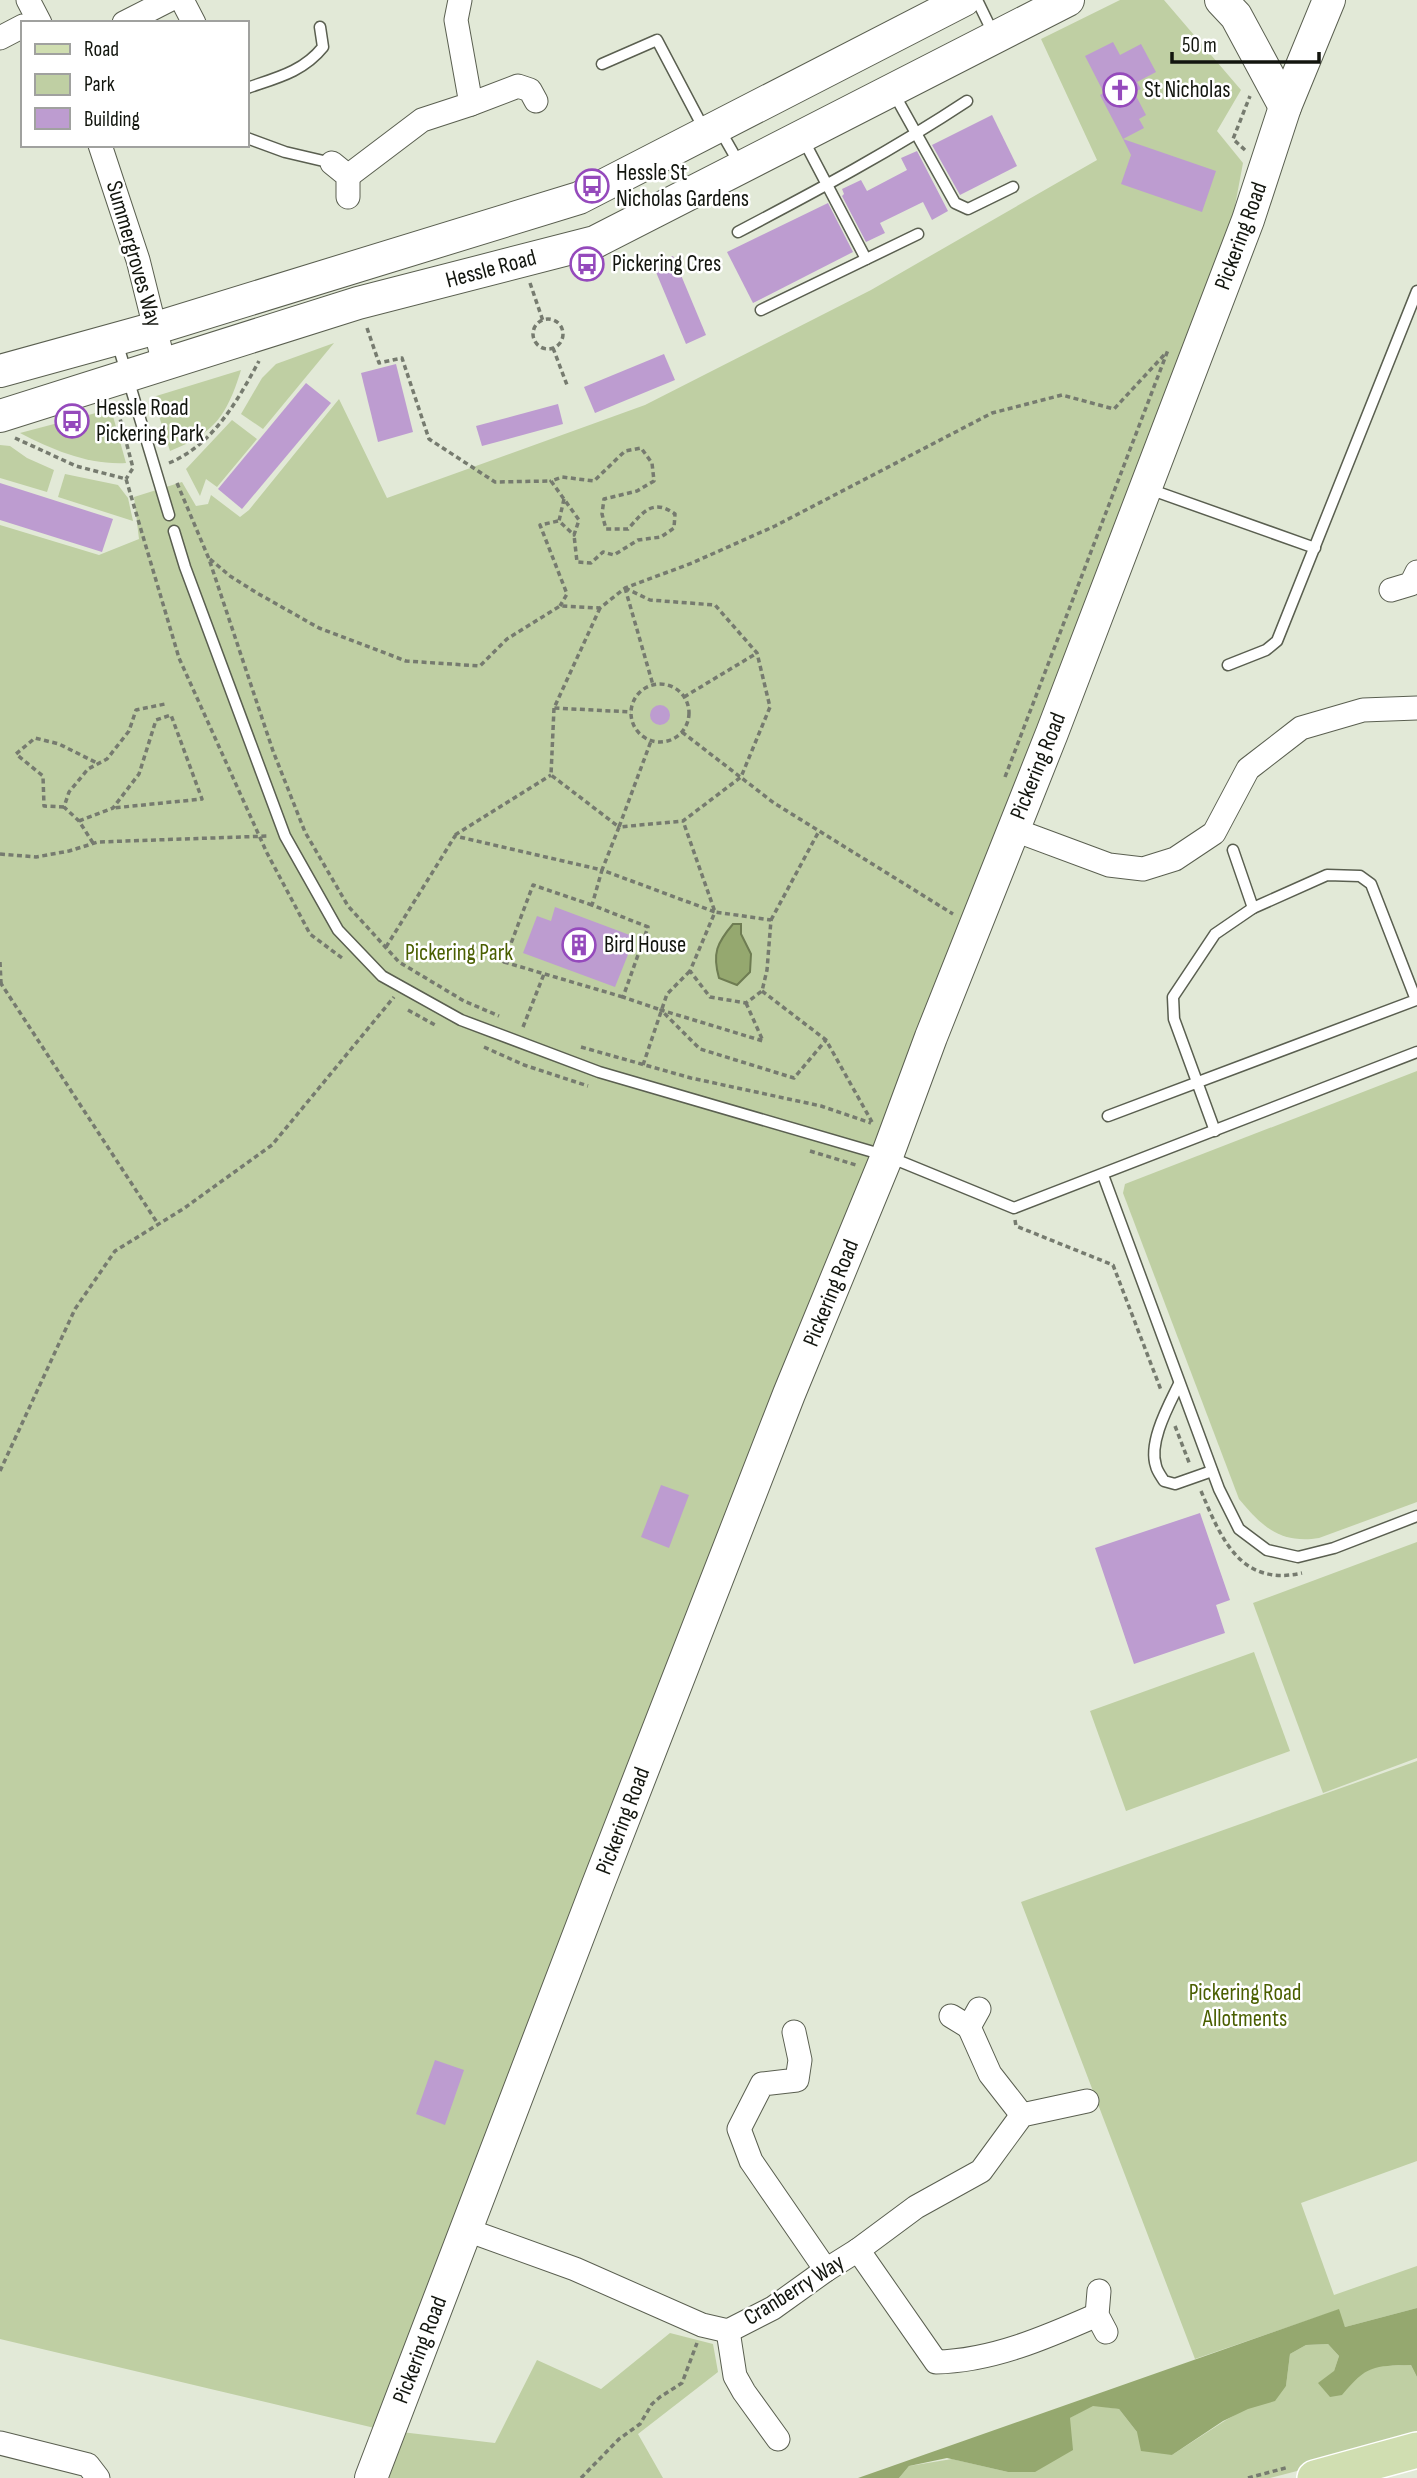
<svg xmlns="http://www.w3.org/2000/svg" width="1417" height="2478" font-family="'Sofia Sans Condensed',sans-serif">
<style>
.green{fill:#bfcfa3}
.forest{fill:#95a86f}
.water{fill:#95a86f;stroke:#6e7c52;stroke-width:2}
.building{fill:#bd9cd0}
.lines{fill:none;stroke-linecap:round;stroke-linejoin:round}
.lane-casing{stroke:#5a5f50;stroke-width:13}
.street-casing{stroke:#5a5f50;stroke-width:25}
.secondary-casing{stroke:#5a5f50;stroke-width:34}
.primary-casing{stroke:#fff;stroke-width:38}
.path{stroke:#767b6f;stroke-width:3.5;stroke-dasharray:5 3.5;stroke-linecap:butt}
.lane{stroke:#fff;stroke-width:10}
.street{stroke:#fff;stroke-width:23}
.secondary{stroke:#fff;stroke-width:32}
.primary{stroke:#d0deb1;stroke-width:35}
.labels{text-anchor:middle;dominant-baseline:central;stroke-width:5;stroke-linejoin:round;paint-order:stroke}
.poi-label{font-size:23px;fill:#12150e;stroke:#fff;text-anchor:start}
.street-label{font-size:23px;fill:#12150e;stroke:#fff}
.park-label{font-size:23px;fill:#4a5f01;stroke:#fff}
</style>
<rect width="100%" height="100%" fill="#e2e9d7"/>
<!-- green -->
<g class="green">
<polygon points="1120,0 1164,0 1241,90 1217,131 1243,163 1231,227 384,2430 495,2443 537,2360 601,2389 670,2333 713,2344 718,2372 638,2434 663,2478 374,2478 383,2430 0,2339 0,525 99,555 139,539 134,497 182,482 196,506 208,504 211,495 240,517 249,510 339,399 387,498 645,405 871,290 1097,160 1041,39"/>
<polygon points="334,343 263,429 241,414 262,378 276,364"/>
<path d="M 241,370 C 227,415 215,433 170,451 L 153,397 Z"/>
<path d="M 111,409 L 126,463 C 88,465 53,450 20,433 Z"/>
<polygon points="232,420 257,439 217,487 206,479 200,496 186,469"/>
<polygon points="0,445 10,446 27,458 54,470 47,492 0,478"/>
<polygon points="65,474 118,485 128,498 133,521 58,497"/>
<path d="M 1417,1071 L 1417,1502 L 1319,1538 C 1281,1544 1262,1527 1239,1499 L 1123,1193 L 1125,1184 Z"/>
<polygon points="1417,1542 1417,1758 1323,1793 1253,1603"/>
<polygon points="1254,1652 1290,1751 1126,1811 1090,1711"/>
<polygon points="1417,1761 1417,2161 1301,2203 1334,2295 1417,2266 1417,2308 1345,2327 1338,2310 1195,2359 1021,1902"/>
<polygon points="1328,2344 1339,2356 1334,2371 1360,2374 1377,2366 1411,2365 1417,2377 1417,2440 1270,2478 899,2478 909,2466 952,2459 1008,2472 1070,2418 1093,2405 1119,2409 1137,2432 1172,2455 1226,2420 1286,2386 1290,2354 1306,2345"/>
</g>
<!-- forest -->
<path class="forest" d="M 1417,2308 L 1417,2377 L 1411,2365 C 1373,2366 1367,2365 1342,2395 L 1330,2397 L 1318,2383 L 1334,2371 L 1339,2356 L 1328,2344 L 1306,2345 L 1290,2354 L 1286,2386 L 1275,2401 L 1248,2409 L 1223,2421 L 1172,2455 L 1141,2451 L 1137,2432 L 1119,2409 L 1093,2406 L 1070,2418 L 1073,2450 L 1035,2472 L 1008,2472 L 947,2458 L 909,2466 L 899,2478 L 858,2478 L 1339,2309 L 1345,2327 Z"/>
<!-- water -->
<path class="water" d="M 733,924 L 741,924 L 741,934 L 751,954 L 750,972 L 737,985 L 719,978 C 712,953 717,943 733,924 Z"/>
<!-- building -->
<g class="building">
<polygon points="1113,42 1120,55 1141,44 1156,72 1137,82 1141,89 1134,92 1146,115 1139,119 1144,128 1123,139 1100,95 1104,93 1085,56"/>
<polygon points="992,115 1017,166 960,195 932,145"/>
<polygon points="1123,139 1216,171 1202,212 1121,184 1131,155"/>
<polygon points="917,151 948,211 932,220 923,202 880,223 885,233 866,242 842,196 844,194 842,189 861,180 867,191 907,170 901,158"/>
<polygon points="828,203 853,252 753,303 727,252"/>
<polygon points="673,256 706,335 686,344 653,265"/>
<polygon points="664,354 675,380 595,413 584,387"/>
<polygon points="396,364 413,432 378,442 361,373"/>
<polygon points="306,383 331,403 242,509 218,489"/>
<polygon points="558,404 563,424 482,446 476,426"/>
<polygon points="0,483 113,519 102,552 0,520"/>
<circle cx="660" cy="715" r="10"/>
<polygon points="555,907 635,937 615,987 523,953 537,916 551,921"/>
<polygon points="661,1485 689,1495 669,1548 641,1537"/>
<polygon points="1200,1513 1230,1600 1216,1605 1225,1633 1134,1664 1095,1548"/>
<polygon points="435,2060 464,2070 445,2125 416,2114"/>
</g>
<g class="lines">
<defs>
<g id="lane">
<polyline points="977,0 994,35"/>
<polyline points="602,64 657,40 705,131"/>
<path d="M 247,88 C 276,78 303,72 323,47 L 320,27"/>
<polyline points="893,92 955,203 968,209 1013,187"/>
<polyline points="720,130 740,165"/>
<polyline points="247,138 285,152 332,163"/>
<polyline points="803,139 866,259"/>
<path d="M 738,232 C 816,191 893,150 967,101"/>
<polyline points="761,310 918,234"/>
<polyline points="117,342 169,515"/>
<polyline points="1149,489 1315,548"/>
<polyline points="174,531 185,567 285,836 338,930 382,976 461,1020 599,1072 887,1156 1014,1208 1417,1052"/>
<polyline points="1228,665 1266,650 1277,641 1417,291"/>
<polyline points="1233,850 1253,908"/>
<polyline points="1108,1116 1416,1000 1371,884 1360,876 1327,875 1253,908 1215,934 1173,997 1174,1019 1215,1131"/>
<polyline points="1103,1175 1219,1489 1239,1529 1267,1550 1298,1557 1334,1548 1417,1516"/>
<path d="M 1179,1384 C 1169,1405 1148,1442 1156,1466 C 1157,1471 1161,1476 1164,1481 L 1175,1484 L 1212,1471"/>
</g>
<g id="street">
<polyline points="28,0 40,23"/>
<polyline points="182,0 194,23"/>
<polyline points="124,23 169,0"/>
<polyline points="0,38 23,26"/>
<polyline points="471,104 518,86 530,90 536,101"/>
<polyline points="100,145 138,260 164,364"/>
<polyline points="332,163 348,176 348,197"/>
<polyline points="348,176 422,120 471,104 456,20 460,0"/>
<polyline points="1391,590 1411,584 1417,572"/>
<polyline points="1012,829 1109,865 1143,869 1175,859 1214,833 1248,769 1301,728 1363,710 1417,708"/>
<polyline points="951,2016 969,2027 979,2009"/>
<polyline points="969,2027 990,2074 1022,2115"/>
<polyline points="794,2032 800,2060 797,2080 762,2084 739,2129 751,2161 826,2270"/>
<polyline points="467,2230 575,2269 702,2325 728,2331 773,2308 826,2270 858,2250 916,2207 981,2171 1022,2115 1087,2101"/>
<path d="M 858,2250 L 936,2362 C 992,2361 1047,2337 1097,2315"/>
<polyline points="1099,2291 1097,2315 1106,2332"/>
<polyline points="728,2331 735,2376 744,2392 778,2439"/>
<polyline points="0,2443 88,2465 98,2478"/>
</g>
<g id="secondary">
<polyline points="1221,0 1236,16 1285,107"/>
<polyline points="0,371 156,328 579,198 964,0"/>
<polyline points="0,416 358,303 595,242 1068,0"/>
<polyline points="371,2478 597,1887 789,1394 887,1156 931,1037 1052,733 1248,220 1285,107 1329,0"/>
</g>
<polyline id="primary" points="1315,2478 1417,2450"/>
</defs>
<!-- lane casing -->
<use href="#lane" class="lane-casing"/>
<!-- street casing -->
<use href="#street" class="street-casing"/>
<!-- secondary casing -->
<use href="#secondary" class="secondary-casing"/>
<!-- primary casing -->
<use href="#primary" class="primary-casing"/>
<!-- path -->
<g class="path">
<polyline points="1245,150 1233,139 1250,96"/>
<polyline points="530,283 543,321"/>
<circle cx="548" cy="334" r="15"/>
<polyline points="367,328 379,363 402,358 429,439 495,482 551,481"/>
<polyline points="553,348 567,385"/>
<polyline points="116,403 133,468 126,479"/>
<polyline points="15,438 76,466 126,479 179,658 267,853 310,934 342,958"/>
<path d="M 169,463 C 213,445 238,400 259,361"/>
<polyline points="177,483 209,559 273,751 305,832 348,906 399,962 464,1001 499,1016"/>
<path d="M 564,499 L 559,521 L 574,535 L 579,520 L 551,481 L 562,477 L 594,481 L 625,451 L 641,448 L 652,463 L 654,481 L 637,491 L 604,499 L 602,514 L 606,529 L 628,529 C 643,512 653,498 675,514 L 674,528 L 661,537 L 638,540 L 614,555 L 603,552 L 591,563 L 577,562 L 574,535"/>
<polyline points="558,521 540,525 567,594 560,606"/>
<polyline points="210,559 230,576 257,593 319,628 406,661 480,666 507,639 560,606 600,608 625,588 692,563 775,526 992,413 1062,395 1114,409 1165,354"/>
<polyline points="625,588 650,600 715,605 757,653 770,707 741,777 683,821 619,827 602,870 715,912 690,971 710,997 746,1003 762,991 767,970 771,920 715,912 683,821"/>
<polyline points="625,588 653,685"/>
<polyline points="600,608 554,708 631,712"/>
<circle cx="660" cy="713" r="29"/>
<polyline points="684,697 757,653"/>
<polyline points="554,708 551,775 619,827 651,741"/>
<polyline points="682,732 774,803 953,914"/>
<polyline points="1005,777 1168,350"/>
<polyline points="64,807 44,806 43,776 16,754 35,738 59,744 97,763"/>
<polyline points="79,821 113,808 139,774 156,720 171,715 202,799 113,808"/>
<polyline points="455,835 551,775"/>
<polyline points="93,843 79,821 64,807 69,792 88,769 107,759 129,731 136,710 165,704"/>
<polyline points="0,854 36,857 69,851 98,842 269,836"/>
<polyline points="592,905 533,885 504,962 623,997"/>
<polyline points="771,920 819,831"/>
<polyline points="386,947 455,836 602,870 592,905 648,927 623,997 661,1010"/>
<polyline points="0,962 1,983"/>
<polyline points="0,982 158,1224"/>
<polyline points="762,991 826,1040 872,1122"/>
<polyline points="746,1003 763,1041 661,1010 700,1049 794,1078 826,1040"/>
<polyline points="408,1010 435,1025"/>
<polyline points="523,1027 544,974"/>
<polyline points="484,1047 524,1065 588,1086"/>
<polyline points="581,1047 691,1078 821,1106 871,1123"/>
<polyline points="643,1065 667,994 690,971"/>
<polyline points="810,1151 856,1165"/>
<polyline points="1015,1220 1016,1226 1113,1265 1161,1390"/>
<polyline points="1175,1426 1190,1465"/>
<polyline points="0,1471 75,1309 115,1251 183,1209 272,1145 394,997"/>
<path d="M 1201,1491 C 1221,1538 1240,1587 1302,1573"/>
<polyline points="581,2478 619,2439 640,2424 652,2404 660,2397 682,2383 697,2343"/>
<polyline points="1248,2478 1289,2467"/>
</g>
<!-- lane -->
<use href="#lane" class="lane"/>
<!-- street -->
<use href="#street" class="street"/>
<!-- secondary -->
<use href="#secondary" class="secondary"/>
<!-- primary -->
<use href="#primary" class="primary"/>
</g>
<!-- icons -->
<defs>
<symbol id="church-ring" viewBox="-11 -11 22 22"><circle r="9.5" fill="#fff" stroke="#954abc" stroke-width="1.5"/><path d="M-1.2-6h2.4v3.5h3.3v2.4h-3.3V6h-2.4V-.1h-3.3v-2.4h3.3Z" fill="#954abc"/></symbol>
<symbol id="bus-ring" viewBox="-11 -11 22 22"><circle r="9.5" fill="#fff" stroke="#954abc" stroke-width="1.5"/><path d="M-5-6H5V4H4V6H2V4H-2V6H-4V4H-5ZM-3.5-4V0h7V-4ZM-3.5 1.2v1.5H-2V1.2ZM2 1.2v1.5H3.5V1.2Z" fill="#954abc"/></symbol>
<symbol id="building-ring" viewBox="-11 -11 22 22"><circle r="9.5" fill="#fff" stroke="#954abc" stroke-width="1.5"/><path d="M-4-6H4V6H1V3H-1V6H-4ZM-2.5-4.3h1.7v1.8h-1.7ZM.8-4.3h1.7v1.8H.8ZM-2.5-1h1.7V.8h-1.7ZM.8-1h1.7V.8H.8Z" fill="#954abc"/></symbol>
</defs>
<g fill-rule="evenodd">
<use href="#church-ring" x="1101" y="71" width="38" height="38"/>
<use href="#bus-ring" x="573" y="167" width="38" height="38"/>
<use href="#bus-ring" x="568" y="245" width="38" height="38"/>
<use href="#bus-ring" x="53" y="402" width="38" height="38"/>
<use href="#building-ring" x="560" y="926" width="38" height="38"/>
</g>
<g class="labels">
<!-- poi labels -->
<g class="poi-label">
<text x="1144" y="90">St Nicholas</text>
<text x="616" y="173">Hessle St<tspan x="616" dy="26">Nicholas Gardens</tspan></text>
<text x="612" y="264">Pickering Cres</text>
<text x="96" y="408">Hessle Road<tspan x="96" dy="26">Pickering Park</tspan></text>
<text x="604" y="945">Bird House</text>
</g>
<!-- street labels -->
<g class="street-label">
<text transform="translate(1241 236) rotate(-70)">Pickering Road</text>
<text transform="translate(134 254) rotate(74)">Summergroves Way</text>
<text transform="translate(491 269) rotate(-15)">Hessle Road</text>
<text transform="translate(1038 766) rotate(-68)">Pickering Road</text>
<text transform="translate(831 1293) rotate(-68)">Pickering Road</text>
<text transform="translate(623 1821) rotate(-69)">Pickering Road</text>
<text transform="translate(794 2290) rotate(-32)">Cranberry Way</text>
<text transform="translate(420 2350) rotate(-69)">Pickering Road</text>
</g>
<!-- park labels -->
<g class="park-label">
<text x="459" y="953">Pickering Park</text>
<text x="1245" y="1993">Pickering Road<tspan x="1245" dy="26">Allotments</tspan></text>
</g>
</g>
<!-- legend -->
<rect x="21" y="21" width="228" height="126" fill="#ffffff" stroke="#a0a19f" stroke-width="2"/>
<rect x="35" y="44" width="35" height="10" fill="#d0deb1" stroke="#a0a19f" stroke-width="2"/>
<text x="84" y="56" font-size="21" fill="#12150e">Road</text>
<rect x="35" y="74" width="35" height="21" fill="#bfcfa3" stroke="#a0a19f" stroke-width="2"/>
<text x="84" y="91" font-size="21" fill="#12150e">Park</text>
<rect x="35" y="108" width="35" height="21" fill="#bd9cd0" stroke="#a0a19f" stroke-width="2"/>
<text x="84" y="126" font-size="21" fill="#12150e">Building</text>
<!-- scale -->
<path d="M1172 52v10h147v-10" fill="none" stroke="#12150e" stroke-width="3.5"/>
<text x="1182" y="52" font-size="21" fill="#12150e" stroke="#ffffff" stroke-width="5" paint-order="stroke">50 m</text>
</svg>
